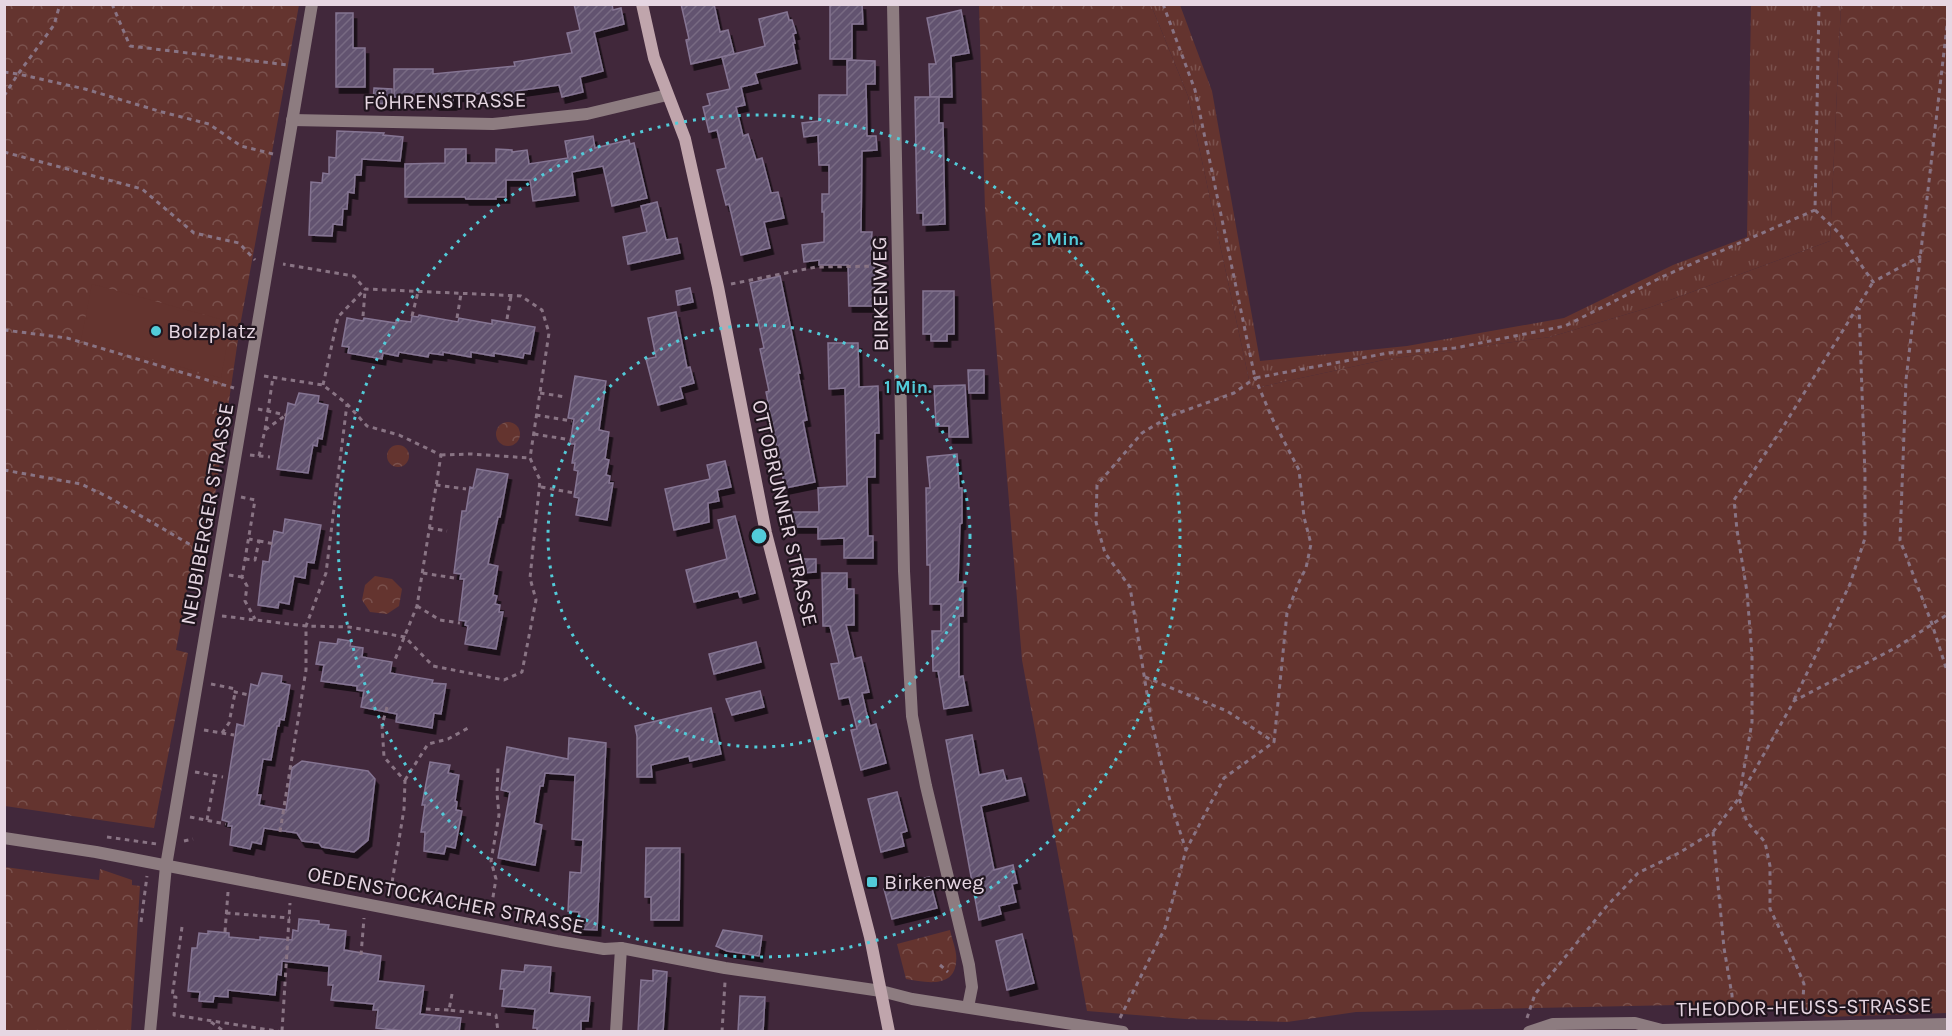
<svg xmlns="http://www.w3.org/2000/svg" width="1952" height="1036" font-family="Karla,sans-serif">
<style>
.grass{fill:url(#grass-tufts)}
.forest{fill:url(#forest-crowns)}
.garden{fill:#64342f}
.building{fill:url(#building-hatch);stroke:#857593;stroke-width:1.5;filter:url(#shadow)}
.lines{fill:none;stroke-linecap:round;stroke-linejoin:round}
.path{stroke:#897484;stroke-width:3;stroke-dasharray:4.5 4.5;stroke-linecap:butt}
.minor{stroke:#8d7c80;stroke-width:12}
.tertiary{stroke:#8d7c80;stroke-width:12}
.secondary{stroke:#c0a5ac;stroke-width:12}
.ring{fill:none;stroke:#52cbd9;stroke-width:3;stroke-dasharray:3 6}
.poi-dot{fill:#52cbd9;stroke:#20151e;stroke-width:2}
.labels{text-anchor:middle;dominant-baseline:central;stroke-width:4.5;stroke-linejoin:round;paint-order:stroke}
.street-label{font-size:21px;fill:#e6d6e2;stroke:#20151e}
.poi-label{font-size:21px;fill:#e6d6e2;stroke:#20151e;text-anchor:start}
.centre{fill:#52cbd9;stroke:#20151e;stroke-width:3}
.ring-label{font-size:18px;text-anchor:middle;font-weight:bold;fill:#52cbd9;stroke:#20151e;stroke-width:4.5;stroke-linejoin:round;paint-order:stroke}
</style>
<defs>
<pattern id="grass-tufts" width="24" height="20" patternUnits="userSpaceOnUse" patternTransform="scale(1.5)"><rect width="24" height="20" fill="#64342f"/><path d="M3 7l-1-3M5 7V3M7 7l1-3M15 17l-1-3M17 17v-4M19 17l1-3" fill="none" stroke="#7a514d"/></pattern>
<pattern id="forest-crowns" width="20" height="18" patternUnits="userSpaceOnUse" patternTransform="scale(1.5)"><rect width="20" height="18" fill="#64342f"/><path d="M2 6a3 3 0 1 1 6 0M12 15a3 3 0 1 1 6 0" fill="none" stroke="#7a514d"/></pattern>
<pattern id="building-hatch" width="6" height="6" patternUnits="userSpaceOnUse" patternTransform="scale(1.5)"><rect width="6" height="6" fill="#62536f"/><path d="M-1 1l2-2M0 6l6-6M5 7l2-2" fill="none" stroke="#786b83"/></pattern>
<filter id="shadow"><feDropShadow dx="3.5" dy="6" stdDeviation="0" flood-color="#0009"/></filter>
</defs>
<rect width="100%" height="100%" fill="#41283b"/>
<!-- grass -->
<polygon class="grass" points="1151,5 1180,5 1212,91 1260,361 1407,346 1564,318 1673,265 1747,237 1751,5 1841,5 1830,241 1651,307 1550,337 1388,359 1251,389 1188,96"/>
<!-- forest -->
<g class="forest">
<polygon points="4,5 299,5 240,326 209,536 197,535 176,650 188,653 154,828 5,806"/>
<path d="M 979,5 L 1151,5 L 1188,96 L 1251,389 L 1388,359 L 1550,337 L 1651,307 L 1830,241 L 1841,5 L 1947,5 L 1947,1013 L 1827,1017 C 1794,1008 1759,1006 1725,1004 L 1356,1012 L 1287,1022 L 1185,1019 L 1087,1011 L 1022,660 L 985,209 Z"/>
<circle cx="508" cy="434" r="12"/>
<circle cx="398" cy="456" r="11"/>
<polygon points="375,576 392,579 402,589 399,606 387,614 370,612 362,600 365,585"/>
<polygon points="5,867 99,880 100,869 132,880 132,885 140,886 131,1031 5,1031"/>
<path d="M 950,930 C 952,940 958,953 956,963 C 953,989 924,982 906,979 L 897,944 Z"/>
</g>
<!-- garden -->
<polygon class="garden" points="92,284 231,322 221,378 81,340"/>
<!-- building -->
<g class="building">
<polygon points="574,4 612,4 613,10 621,8 624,24 594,32 603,71 580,77 583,92 562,97 559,85 516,91 517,101 499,103 498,92 453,96 453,104 436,104 436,97 394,97 394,69 433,69 433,74 515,66 514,62 572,53 567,33 580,30"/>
<polygon points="681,4 714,4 720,32 728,30 734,54 691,64 686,40 689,39"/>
<polygon points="830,4 862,4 863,24 852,24 852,59 830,59"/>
<polygon points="961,10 969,53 951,56 952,97 930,97 929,64 936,64 927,18"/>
<polygon points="787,12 789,20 792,20 796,33 793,34 795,43 793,43 797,63 755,73 758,83 741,87 745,105 736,107 743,136 748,134 756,160 762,158 771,193 778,192 784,218 764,222 770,248 741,255 729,204 726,205 717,170 726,168 717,130 709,132 703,107 710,105 707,94 730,89 722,57 765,46 759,19"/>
<polygon points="336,13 353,13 353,48 365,48 365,87 336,87"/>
<polygon points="847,60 875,61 875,84 866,84 867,136 876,136 877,150 862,151 861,232 872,232 871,251 874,251 875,306 849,306 848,265 819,265 819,260 804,262 802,245 824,242 824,212 822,212 822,194 829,194 829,165 819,165 818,135 804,137 802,123 819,121 819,95 847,95"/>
<polygon points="374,88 392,89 392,104 373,103"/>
<polygon points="915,97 939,97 939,123 943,123 945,224 923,225 923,213 917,213"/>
<polygon points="337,131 384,133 383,135 403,137 400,161 362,159 361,175 355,175 354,193 348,192 347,209 343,209 342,225 333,224 332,236 309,235 311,182 322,183 323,173 329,174 329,157 336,158"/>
<polygon points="593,136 595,148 629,140 630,144 634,143 647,198 612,206 603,166 572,172 575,195 533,201 530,180 506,180 506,197 496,197 496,199 466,199 465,197 405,197 405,164 445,163 445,149 466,149 466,163 496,163 496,149 512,150 512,152 527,150 529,164 568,158 565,141"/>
<polygon points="657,202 666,240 677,238 680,253 628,264 623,237 647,232 641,206"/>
<polygon points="780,276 800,373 798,373 807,420 803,421 815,482 785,488 766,392 769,391 760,349 764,348 750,283"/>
<polygon points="690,288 693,302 678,305 676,291"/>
<polygon points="923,291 954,291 954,334 947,334 947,341 931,341 931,334 923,334"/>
<polygon points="676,312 687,368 690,367 694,383 680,387 683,398 658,405 646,359 656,357 648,318"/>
<polygon points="419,315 458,322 459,318 492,324 492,320 535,327 530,354 524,353 523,358 494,353 494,356 471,352 471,357 443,352 443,355 429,353 428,357 399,352 398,356 383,353 382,359 348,353 349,347 342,346 347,318 363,321 364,318 396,323 396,320 411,322 412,316 418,317"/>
<polygon points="828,343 858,343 859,387 878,386 879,433 875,433 875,477 867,477 868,536 873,536 873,558 844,558 844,538 818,539 818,527 793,527 793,512 819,512 818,488 847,486 845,388 829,389"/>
<polygon points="968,370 984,370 984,393 969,393"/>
<polygon points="575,376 606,381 599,430 609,432 605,459 609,460 606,475 610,476 609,483 613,483 607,520 576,515 579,498 574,497 578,471 574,470 575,463 572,463 575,444 570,444 574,419 568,418"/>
<polygon points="965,385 968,437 949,437 949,426 936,426 934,386"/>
<polygon points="299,393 319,396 318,403 328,405 322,439 318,438 317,446 313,445 308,473 277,469 288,403 295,405"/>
<polygon points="957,454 959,488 962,488 962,523 960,524 958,582 963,582 963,616 959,616 959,677 963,676 968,705 944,709 938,671 933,671 932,631 941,631 941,604 930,604 930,565 927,565 926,488 930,488 927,457"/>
<polygon points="725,461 731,487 717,490 719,501 708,503 709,522 674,530 665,489 710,479 707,465"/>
<polygon points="477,469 508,474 500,517 498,517 488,564 498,566 493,595 497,596 495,604 500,605 499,612 503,612 496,649 465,644 468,626 465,625 466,621 459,620 464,579 460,579 461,574 454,573 462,511 466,511 470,487 473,488"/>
<polygon points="735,516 755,593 740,597 738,591 694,602 686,570 727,559 718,520"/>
<polygon points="285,519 321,525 314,563 307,562 305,578 294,576 289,604 279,602 278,608 258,605 263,561 269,562 274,531 283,533"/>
<polygon points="800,559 816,559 816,572 800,573"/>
<polygon points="822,573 847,573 847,589 854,589 854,625 846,625 854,659 861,657 869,692 862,693 866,711 870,726 876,724 886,763 861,770 851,730 857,729 849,697 839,699 831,664 839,663 830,626 823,626"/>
<polygon points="338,639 351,641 350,646 363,648 362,657 392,662 390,673 433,680 432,683 446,684 441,714 434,713 432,728 396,722 397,714 361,707 364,691 357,690 357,686 321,681 324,665 316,664 320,642 337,644"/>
<polygon points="756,642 761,662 714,674 709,654"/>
<polygon points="262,673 282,676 281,683 290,685 284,720 280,719 279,726 277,726 271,760 263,759 257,795 261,795 259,805 286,810 292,768 302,761 368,771 375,779 368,840 354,852 322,847 319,843 302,841 297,833 264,828 261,844 252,842 250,849 230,845 232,826 228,826 229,822 222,820 237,724 244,726 251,684 258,686"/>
<polygon points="760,691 764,707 732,715 726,699"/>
<polygon points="711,708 721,754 690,761 689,756 651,765 652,777 637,777 637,736 635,726"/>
<polygon points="972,735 979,775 1003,770 1006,781 1021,778 1025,795 981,806 994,870 1013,865 1017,883 1012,884 1016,902 999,906 1001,914 979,920 946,740"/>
<polygon points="569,738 606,743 597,930 578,929 579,912 568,911 570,872 581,873 583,840 572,839 575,775 545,773 543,786 540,786 534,823 542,825 535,865 498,858 510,792 501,790 507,747 568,759"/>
<polygon points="430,762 450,765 448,773 459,775 455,801 457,802 456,810 462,811 455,848 446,846 444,854 424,851 425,832 421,832 425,805 422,805"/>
<polygon points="897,792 907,831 901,833 904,846 881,852 868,799"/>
<polygon points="646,848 680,848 679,920 651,920 651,897 645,897"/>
<polygon points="929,877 937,908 892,919 884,889"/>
<polygon points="299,919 319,921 319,924 329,925 328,929 346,931 344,950 381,956 378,981 424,986 420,1014 461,1018 459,1032 415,1032 376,1028 378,1010 373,1010 374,1004 331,1000 333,985 328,985 329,966 282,961 281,975 277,974 275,995 228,990 228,997 214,996 213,1002 199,1001 200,992 188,991 192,948 197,948 199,933 208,934 208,931 229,933 229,937 260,940 260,937 292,940 293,930 298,931"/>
<polygon points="723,930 762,936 759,956 727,951 716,946"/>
<polygon points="1022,934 1034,983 1007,990 996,941"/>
<polygon points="525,965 551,967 549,993 590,997 588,1021 581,1021 581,1032 537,1032 537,1028 533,1028 535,1009 502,1006 504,989 500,989 502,970 524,972"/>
<polygon points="653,970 667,972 663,1032 638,1032 641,980 653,981"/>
<polygon points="740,996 765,997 763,1032 738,1032"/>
</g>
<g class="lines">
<!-- path -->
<g class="path">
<polyline points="112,4 130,46 288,65"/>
<polyline points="1163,4 1195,90 1255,378 1388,353 1455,348 1565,326 1664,276 1815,210 1819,4"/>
<polyline points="1948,17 1906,380 1900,540 1932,624 1948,674"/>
<polyline points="4,72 18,74 85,89 162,112 209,124 241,146 273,154"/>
<polyline points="4,96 18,74 54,25 60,4"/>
<polyline points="4,152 142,189 194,233 239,243 255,260"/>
<polyline points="1815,210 1839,233 1873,282 1921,256"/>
<polyline points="731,284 816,267 885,266"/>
<polyline points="363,316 365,291"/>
<polyline points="412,316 418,292"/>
<polyline points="457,318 461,294"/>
<polyline points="507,319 511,296"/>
<polyline points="4,330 67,338 234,388"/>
<polyline points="264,376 323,385 347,404 367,426 399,435 441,455 417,606 394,662"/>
<polyline points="323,385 338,317 365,289"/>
<polyline points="540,393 566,397"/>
<polyline points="258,409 286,415"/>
<polyline points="536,415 572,421"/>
<polyline points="265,430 273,377"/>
<polyline points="534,434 571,440"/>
<polyline points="250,455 270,457"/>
<polyline points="441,455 471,454 530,458"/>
<polyline points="259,456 265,430 286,415"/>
<polyline points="4,470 81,484 110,498 203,552"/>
<polyline points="436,485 466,489"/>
<polyline points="541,487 574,493"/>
<polyline points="241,497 255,500 242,577 247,586 245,601 255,619"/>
<polyline points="429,528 447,531"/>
<polyline points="259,541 275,544"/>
<polyline points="245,559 255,560 259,541 249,539"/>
<polyline points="423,573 454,578"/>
<polyline points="229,575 242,577"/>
<polyline points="417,606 440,620 460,623"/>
<polyline points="222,616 306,626 349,627 405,637 433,666 504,680 522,672 536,600 530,578 540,480 530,458 549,333 542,310 521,296 365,289 354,276 283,264"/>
<polyline points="1145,677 1227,711 1274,742"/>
<polyline points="211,684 236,689 235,692 249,695"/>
<polyline points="1794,700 1850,584 1865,538 1865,475 1859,308"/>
<polyline points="387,707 382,725 384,757 405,781 404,809 390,895"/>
<polyline points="204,730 234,735"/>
<polyline points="222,733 229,723 235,693"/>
<polyline points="195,772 223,777"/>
<polyline points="405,780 428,744 448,739 470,727"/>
<polyline points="190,817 226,824"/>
<polyline points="207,820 215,776"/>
<polyline points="280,832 306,670 306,626 326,573 347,404"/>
<polyline points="1713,832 1724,948 1732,995 1733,1013"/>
<polyline points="107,837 157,844"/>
<polyline points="184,841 193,839"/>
<polyline points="226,913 290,918"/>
<polyline points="490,915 496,879 491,861 499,815 497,793 498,768"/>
<polyline points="141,922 147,876"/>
<polyline points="182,927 172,997 176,997 174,1015 283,1032"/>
<polyline points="225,932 228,892"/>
<polyline points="361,955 364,918"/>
<polyline points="940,965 948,972"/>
<polyline points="452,994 449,1010 496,1015 498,1032"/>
<polyline points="426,1009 449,1010"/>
<polyline points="1806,1012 1803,998 1804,984 1790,950 1770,909 1770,866 1765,842 1747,822 1739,798 1752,722 1752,655 1747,592 1737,530 1734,500 1783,427 1873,282"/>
<polyline points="1120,1018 1165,928 1186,850 1224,778 1274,742 1287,613 1299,582 1306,568 1311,544 1304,517 1299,470 1272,418 1255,378 1234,393 1170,416 1142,433 1097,485 1096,522 1105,553 1130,587 1151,719 1170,801 1186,850"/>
<polyline points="1527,1018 1535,994 1606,907 1638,873 1679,853 1713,832 1739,798 1794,701 1897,647 1948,614"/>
<polyline points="211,1022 225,1032"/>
<polyline points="282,1031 290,903"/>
<polyline points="722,1032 725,982"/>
</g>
<!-- minor -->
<g class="minor">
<polyline points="893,4 904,571 912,716 926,786 969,965 972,987 968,1007"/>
<polyline points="292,120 493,124 587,114 667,95"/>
<polyline points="616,1032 621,948"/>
</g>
<!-- tertiary -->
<g class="tertiary">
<polyline points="4,838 96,852 557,941 604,949 621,948 725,968 881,991 912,999 1123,1032"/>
<polyline points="150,1032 166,866 312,4"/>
<polyline points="1529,1032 1553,1024 1635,1023 1662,1030 1948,1024"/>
</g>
<!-- secondary -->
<polyline class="secondary" points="642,4 654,58 685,139 718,287 766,533 870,937 889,1032"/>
</g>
<!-- distance rings -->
<g class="ring">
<circle cx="759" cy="536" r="211"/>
<circle cx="759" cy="536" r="421"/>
</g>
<!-- markers -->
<g class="poi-dot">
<circle cx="156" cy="331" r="6"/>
<rect x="866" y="876" width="12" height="12" rx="3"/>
</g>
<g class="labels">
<!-- street labels -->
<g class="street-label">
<text transform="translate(445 101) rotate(-1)">FÖHRENSTRASSE</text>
<text transform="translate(880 294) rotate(-91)">BIRKENWEG</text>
<text transform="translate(785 513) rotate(77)">OTTOBRUNNER STRASSE</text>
<text transform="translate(207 514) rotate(-80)">NEUBIBERGER STRASSE</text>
<text transform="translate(446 900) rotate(11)">OEDENSTOCKACHER STRASSE</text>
<text transform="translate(1804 1007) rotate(-1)">THEODOR-HEUSS-STRASSE</text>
</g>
<!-- poi labels -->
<g class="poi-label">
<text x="168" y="331">Bolzplatz</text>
<text x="884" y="882">Birkenweg</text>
</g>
</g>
<circle cx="759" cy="536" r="9" class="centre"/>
<g class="ring-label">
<text x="1057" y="245">2 Min.</text>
<text x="908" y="393">1 Min.</text>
</g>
<!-- border -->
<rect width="1952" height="1036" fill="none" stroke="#e6d6e2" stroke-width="12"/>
</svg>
